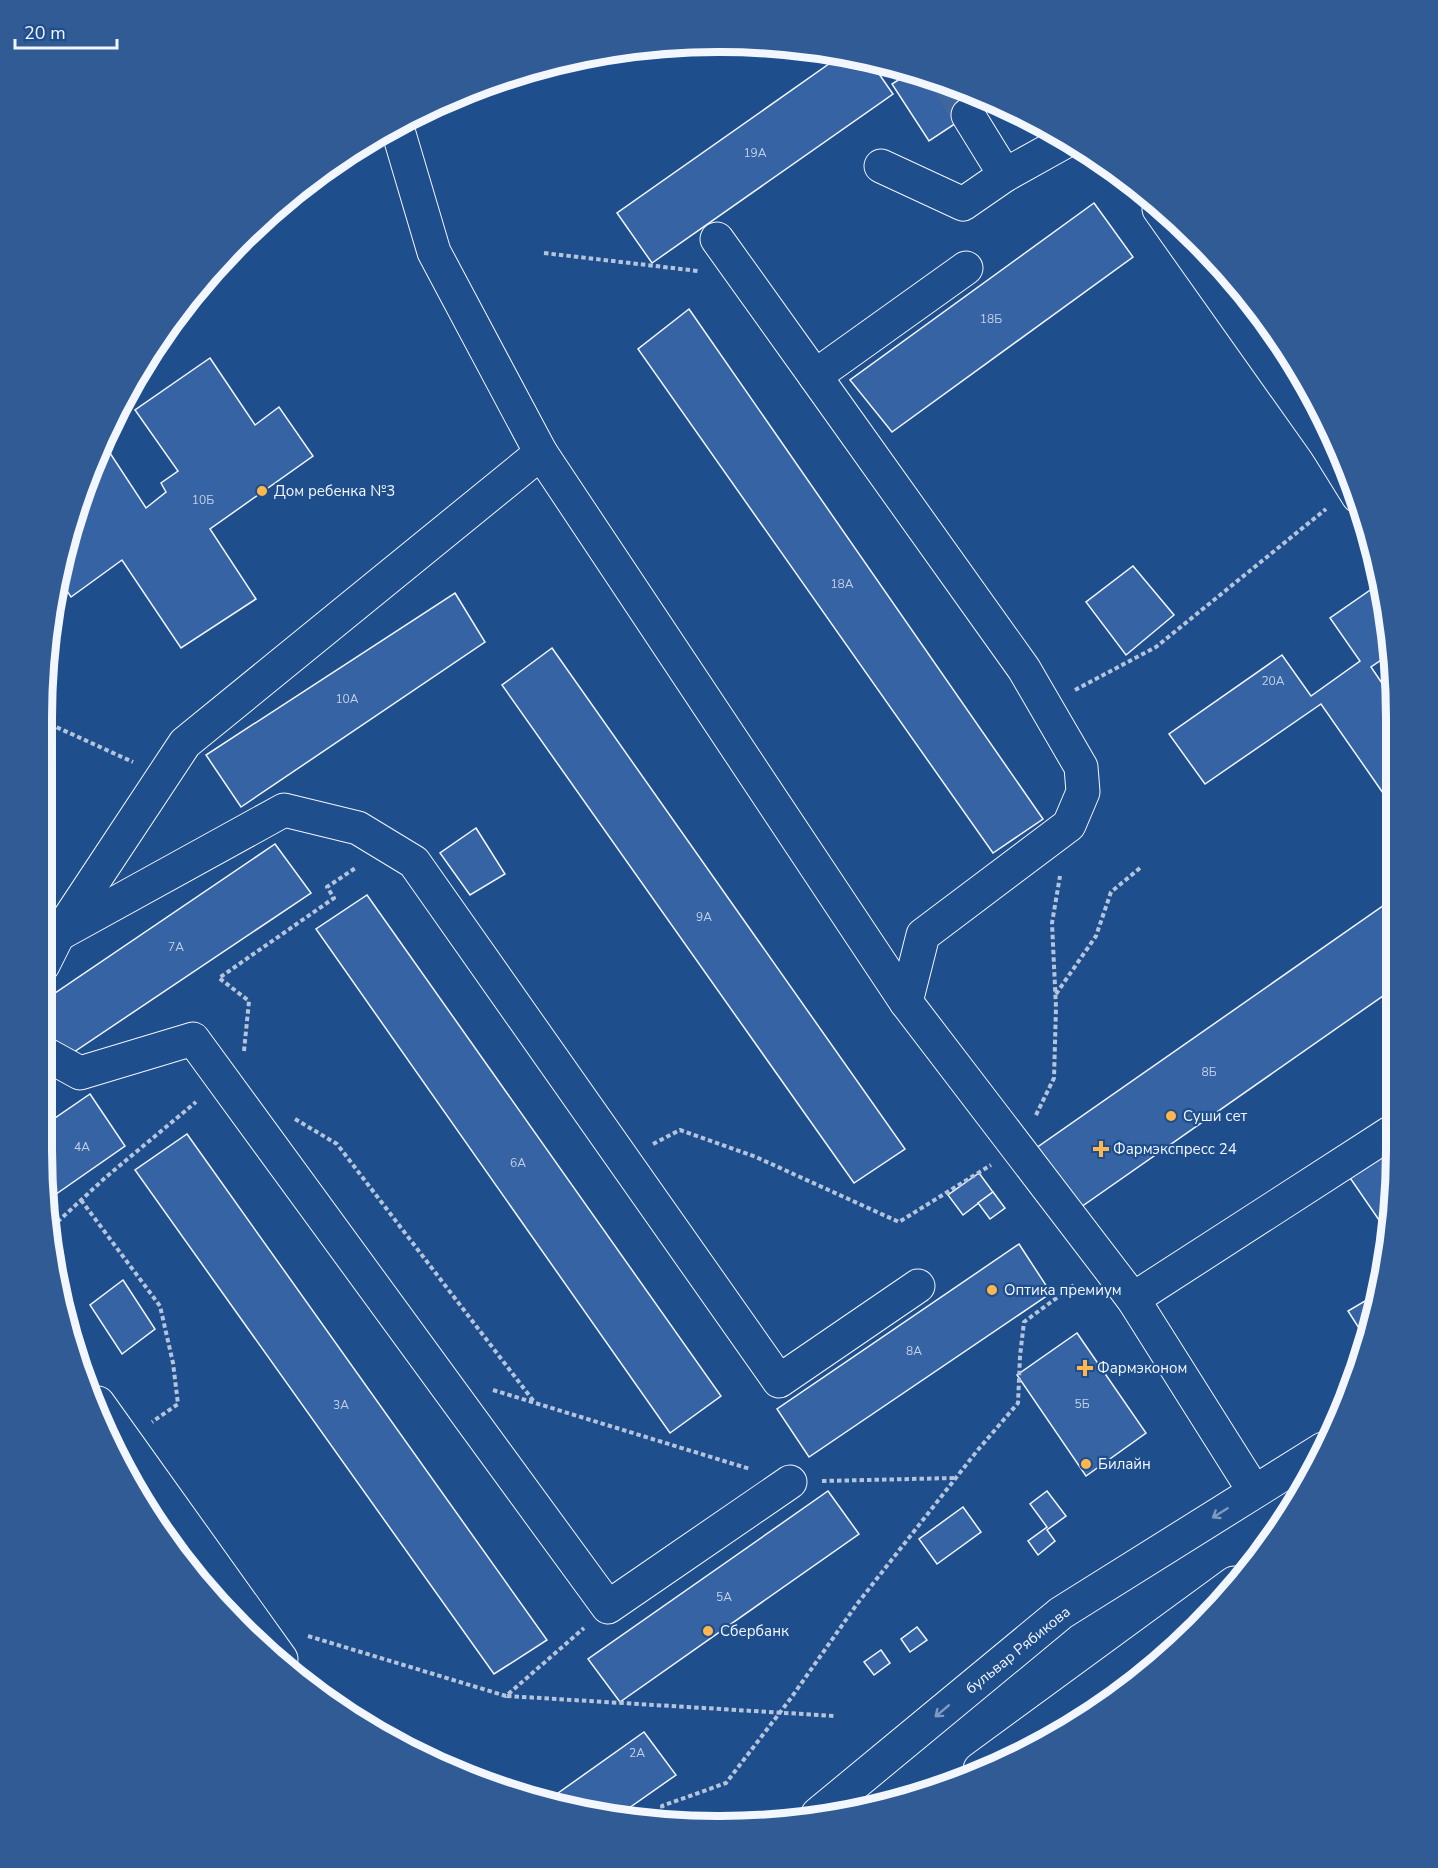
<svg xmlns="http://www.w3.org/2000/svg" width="1438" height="1868" font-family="'Nunito Sans',sans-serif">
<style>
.building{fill:#3563a3;stroke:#f2f6ff;stroke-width:1.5}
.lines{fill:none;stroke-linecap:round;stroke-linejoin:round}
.minor-tunnel{stroke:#3f679d;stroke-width:33;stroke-dasharray:33 16;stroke-linecap:butt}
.minor-casing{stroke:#f2f6ff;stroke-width:35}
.major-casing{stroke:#f2f6ff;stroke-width:35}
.path{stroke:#b3c4dc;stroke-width:4;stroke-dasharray:4.5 3;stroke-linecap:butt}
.minor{stroke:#1f4e8c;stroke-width:33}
.major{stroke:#1f4e8c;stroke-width:33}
.oneway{stroke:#7e9ac0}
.poi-dot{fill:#ffb74d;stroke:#1f4e8c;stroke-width:2}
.labels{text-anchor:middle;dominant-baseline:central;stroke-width:4.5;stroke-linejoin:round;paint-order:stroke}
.number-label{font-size:12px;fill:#c3d1e8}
.poi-label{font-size:15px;fill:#f2f6ff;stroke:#1f4e8c;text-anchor:start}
.street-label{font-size:15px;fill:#f2f6ff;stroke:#1f4e8c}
.rim{fill:none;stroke:#f2f6ff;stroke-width:8}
</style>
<rect width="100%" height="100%" fill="#1f4e8c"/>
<!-- building -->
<g class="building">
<polygon points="843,54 870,61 893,94 652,263 617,213"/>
<polygon points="909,73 978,94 991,100 929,141 892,84"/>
<polygon points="1094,203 1133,257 892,432 850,380"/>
<polygon points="689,309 1043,819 993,853 638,349"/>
<polygon points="210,358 255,425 279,407 313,456 210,529 256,599 181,648 122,560 71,597 59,579 65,543 95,463 110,453 146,508 166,492 161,483 178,471 135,410"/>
<polygon points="1133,566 1174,615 1126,655 1086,602"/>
<polygon points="1379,584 1390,631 1390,654 1371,667 1390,695 1390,803 1321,704 1205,784 1169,734 1282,655 1311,696 1360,661 1330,618"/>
<polygon points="455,593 485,642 241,807 206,755"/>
<polygon points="552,648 905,1149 854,1183 502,685"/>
<polygon points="476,828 505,874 470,895 440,853"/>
<polygon points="275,844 311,893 62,1060 42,1033 42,1002"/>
<polygon points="367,895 721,1396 670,1433 316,929"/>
<polygon points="1390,901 1390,991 1071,1214 1029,1153"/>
<polygon points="90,1094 125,1146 49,1199 42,1149 42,1127"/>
<polygon points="187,1134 547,1640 494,1674 135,1170"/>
<polygon points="1390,1141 1390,1236 1346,1172"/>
<polygon points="979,1173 993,1192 963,1215 948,1195"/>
<polygon points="993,1192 1005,1208 990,1219 978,1203"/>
<polygon points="1019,1244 1051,1293 809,1457 777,1409"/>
<polygon points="123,1280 155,1329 122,1354 90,1305"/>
<polygon points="1375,1295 1364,1336 1348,1311"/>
<polygon points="1077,1333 1146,1433 1086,1476 1017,1375"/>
<polygon points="828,1491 859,1534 620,1702 588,1659"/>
<polygon points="1047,1491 1066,1516 1047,1530 1055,1541 1038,1555 1028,1541 1047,1527 1030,1504"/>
<polygon points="963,1507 981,1532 937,1564 919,1539"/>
<polygon points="917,1627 927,1640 910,1652 901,1639"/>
<polygon points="881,1650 890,1663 874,1675 864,1662"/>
<polygon points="644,1732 676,1775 619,1815 544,1803"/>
</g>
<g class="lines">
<!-- minor-tunnel -->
<polyline class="minor-tunnel" points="949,85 968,115"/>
<defs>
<g id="minor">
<polyline points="968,115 1005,175"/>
<polyline points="397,127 434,252 541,453"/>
<polyline points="881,166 963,204 1005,175 1066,141"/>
<polyline points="1159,209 1327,446 1333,447"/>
<polyline points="717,239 815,376"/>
<polyline points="1327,446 1358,496"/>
<polyline points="61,933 284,810 358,828 414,862 779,1381 918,1286"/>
<polyline points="43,965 58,935 185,743 541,453 906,1002 1133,1299 1254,1491"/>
<polyline points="906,1002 923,935 1069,825 1083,792 1081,767 1024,669 815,376 966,268"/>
<polyline points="42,1052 80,1073 193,1039 608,1607 790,1482"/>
<polyline points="1133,1299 1390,1133"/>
<polyline points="98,1403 281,1659"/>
</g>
<g id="major">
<polyline points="980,1769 1234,1583"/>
<polyline points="818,1814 1061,1613 1323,1449"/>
</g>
</defs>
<!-- minor casing -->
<use href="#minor" class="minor-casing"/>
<!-- major casing -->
<use href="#major" class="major-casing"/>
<!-- path -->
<g class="path">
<polyline points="544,253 698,271"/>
<polyline points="1075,690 1156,647 1326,509"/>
<polyline points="43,721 133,762"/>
<polyline points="1056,994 1096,936 1111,892 1140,868"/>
<polyline points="244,1051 249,1001 219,978 334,898 327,887 357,867"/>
<polyline points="1036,1115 1054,1078 1056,1008 1052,923 1060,876"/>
<polyline points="295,1119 337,1144 535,1403"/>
<polyline points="653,1144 680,1130 756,1157 899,1222 991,1165"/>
<polyline points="81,1200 160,1306 173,1363 178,1404 152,1422"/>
<polyline points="52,1227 106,1177 196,1102"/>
<polyline points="493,1390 750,1469"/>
<polyline points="822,1481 955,1478"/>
<polyline points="308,1636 506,1696 584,1628"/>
<polyline points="507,1696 835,1716"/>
<polyline points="665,1823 662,1806 726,1783 791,1698 857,1604 977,1451 1018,1403 1020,1356 1024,1322 1074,1285"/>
</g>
<!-- minor -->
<use href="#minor" class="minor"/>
<!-- major -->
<use href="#major" class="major"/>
</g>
<!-- one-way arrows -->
<defs><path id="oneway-shaft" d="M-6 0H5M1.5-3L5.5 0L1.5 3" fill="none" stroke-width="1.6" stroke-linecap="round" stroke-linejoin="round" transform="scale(1.5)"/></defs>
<g class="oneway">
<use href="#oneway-shaft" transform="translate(1220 1513) rotate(148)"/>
<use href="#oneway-shaft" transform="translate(942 1711) rotate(140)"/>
</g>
<!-- markers -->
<g class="poi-dot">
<circle cx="262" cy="491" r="6"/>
<circle cx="1171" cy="1116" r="6"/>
<path d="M1098 1140h6v6h6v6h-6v6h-6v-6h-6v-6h6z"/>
<circle cx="992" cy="1290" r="6"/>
<path d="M1082 1359h6v6h6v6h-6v6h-6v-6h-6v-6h6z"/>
<circle cx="1086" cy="1464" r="6"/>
<circle cx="708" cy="1631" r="6"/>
</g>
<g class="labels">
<!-- number labels -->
<g class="number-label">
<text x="755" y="153">19А</text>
<text x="991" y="319">18Б</text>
<text x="203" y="500">10Б</text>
<text x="842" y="584">18А</text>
<text x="1273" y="681">20А</text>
<text x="347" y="699">10А</text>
<text x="704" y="917">9А</text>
<text x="176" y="947">7А</text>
<text x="1209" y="1072">8Б</text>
<text x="82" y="1147">4А</text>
<text x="518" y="1163">6А</text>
<text x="914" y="1351">8А</text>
<text x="1082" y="1404">5Б</text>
<text x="341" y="1405">3А</text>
<text x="724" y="1597">5А</text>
<text x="637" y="1753">2А</text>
</g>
<!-- poi labels -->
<g class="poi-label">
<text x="274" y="491">Дом ребенка №3</text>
<text x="1183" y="1116">Суши сет</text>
<text x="1113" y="1149">Фармэкспресс 24</text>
<text x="1004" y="1290">Оптика премиум</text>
<text x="1097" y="1368">Фармэконом</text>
<text x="1098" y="1464">Билайн</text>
<text x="720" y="1631">Сбербанк</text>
</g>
<!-- street labels -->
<g class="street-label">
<text transform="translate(1018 1650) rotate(-39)">бульвар Рябикова</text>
</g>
</g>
<!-- crop -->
<path d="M0 0H1438V1868H0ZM718 52H720A666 666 0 0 1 1386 718V1150A666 666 0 0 1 720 1816H718A666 666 0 0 1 52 1150V718A666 666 0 0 1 718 52Z" fill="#305b95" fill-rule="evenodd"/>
<path class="rim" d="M718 52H720A666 666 0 0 1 1386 718V1150A666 666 0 0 1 720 1816H718A666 666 0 0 1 52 1150V718A666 666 0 0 1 718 52Z"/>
<!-- scale -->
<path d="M15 39v9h102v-9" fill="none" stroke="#f2f6ff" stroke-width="3"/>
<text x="24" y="39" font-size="18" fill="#f2f6ff" stroke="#1f4e8c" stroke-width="4.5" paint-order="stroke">20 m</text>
</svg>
